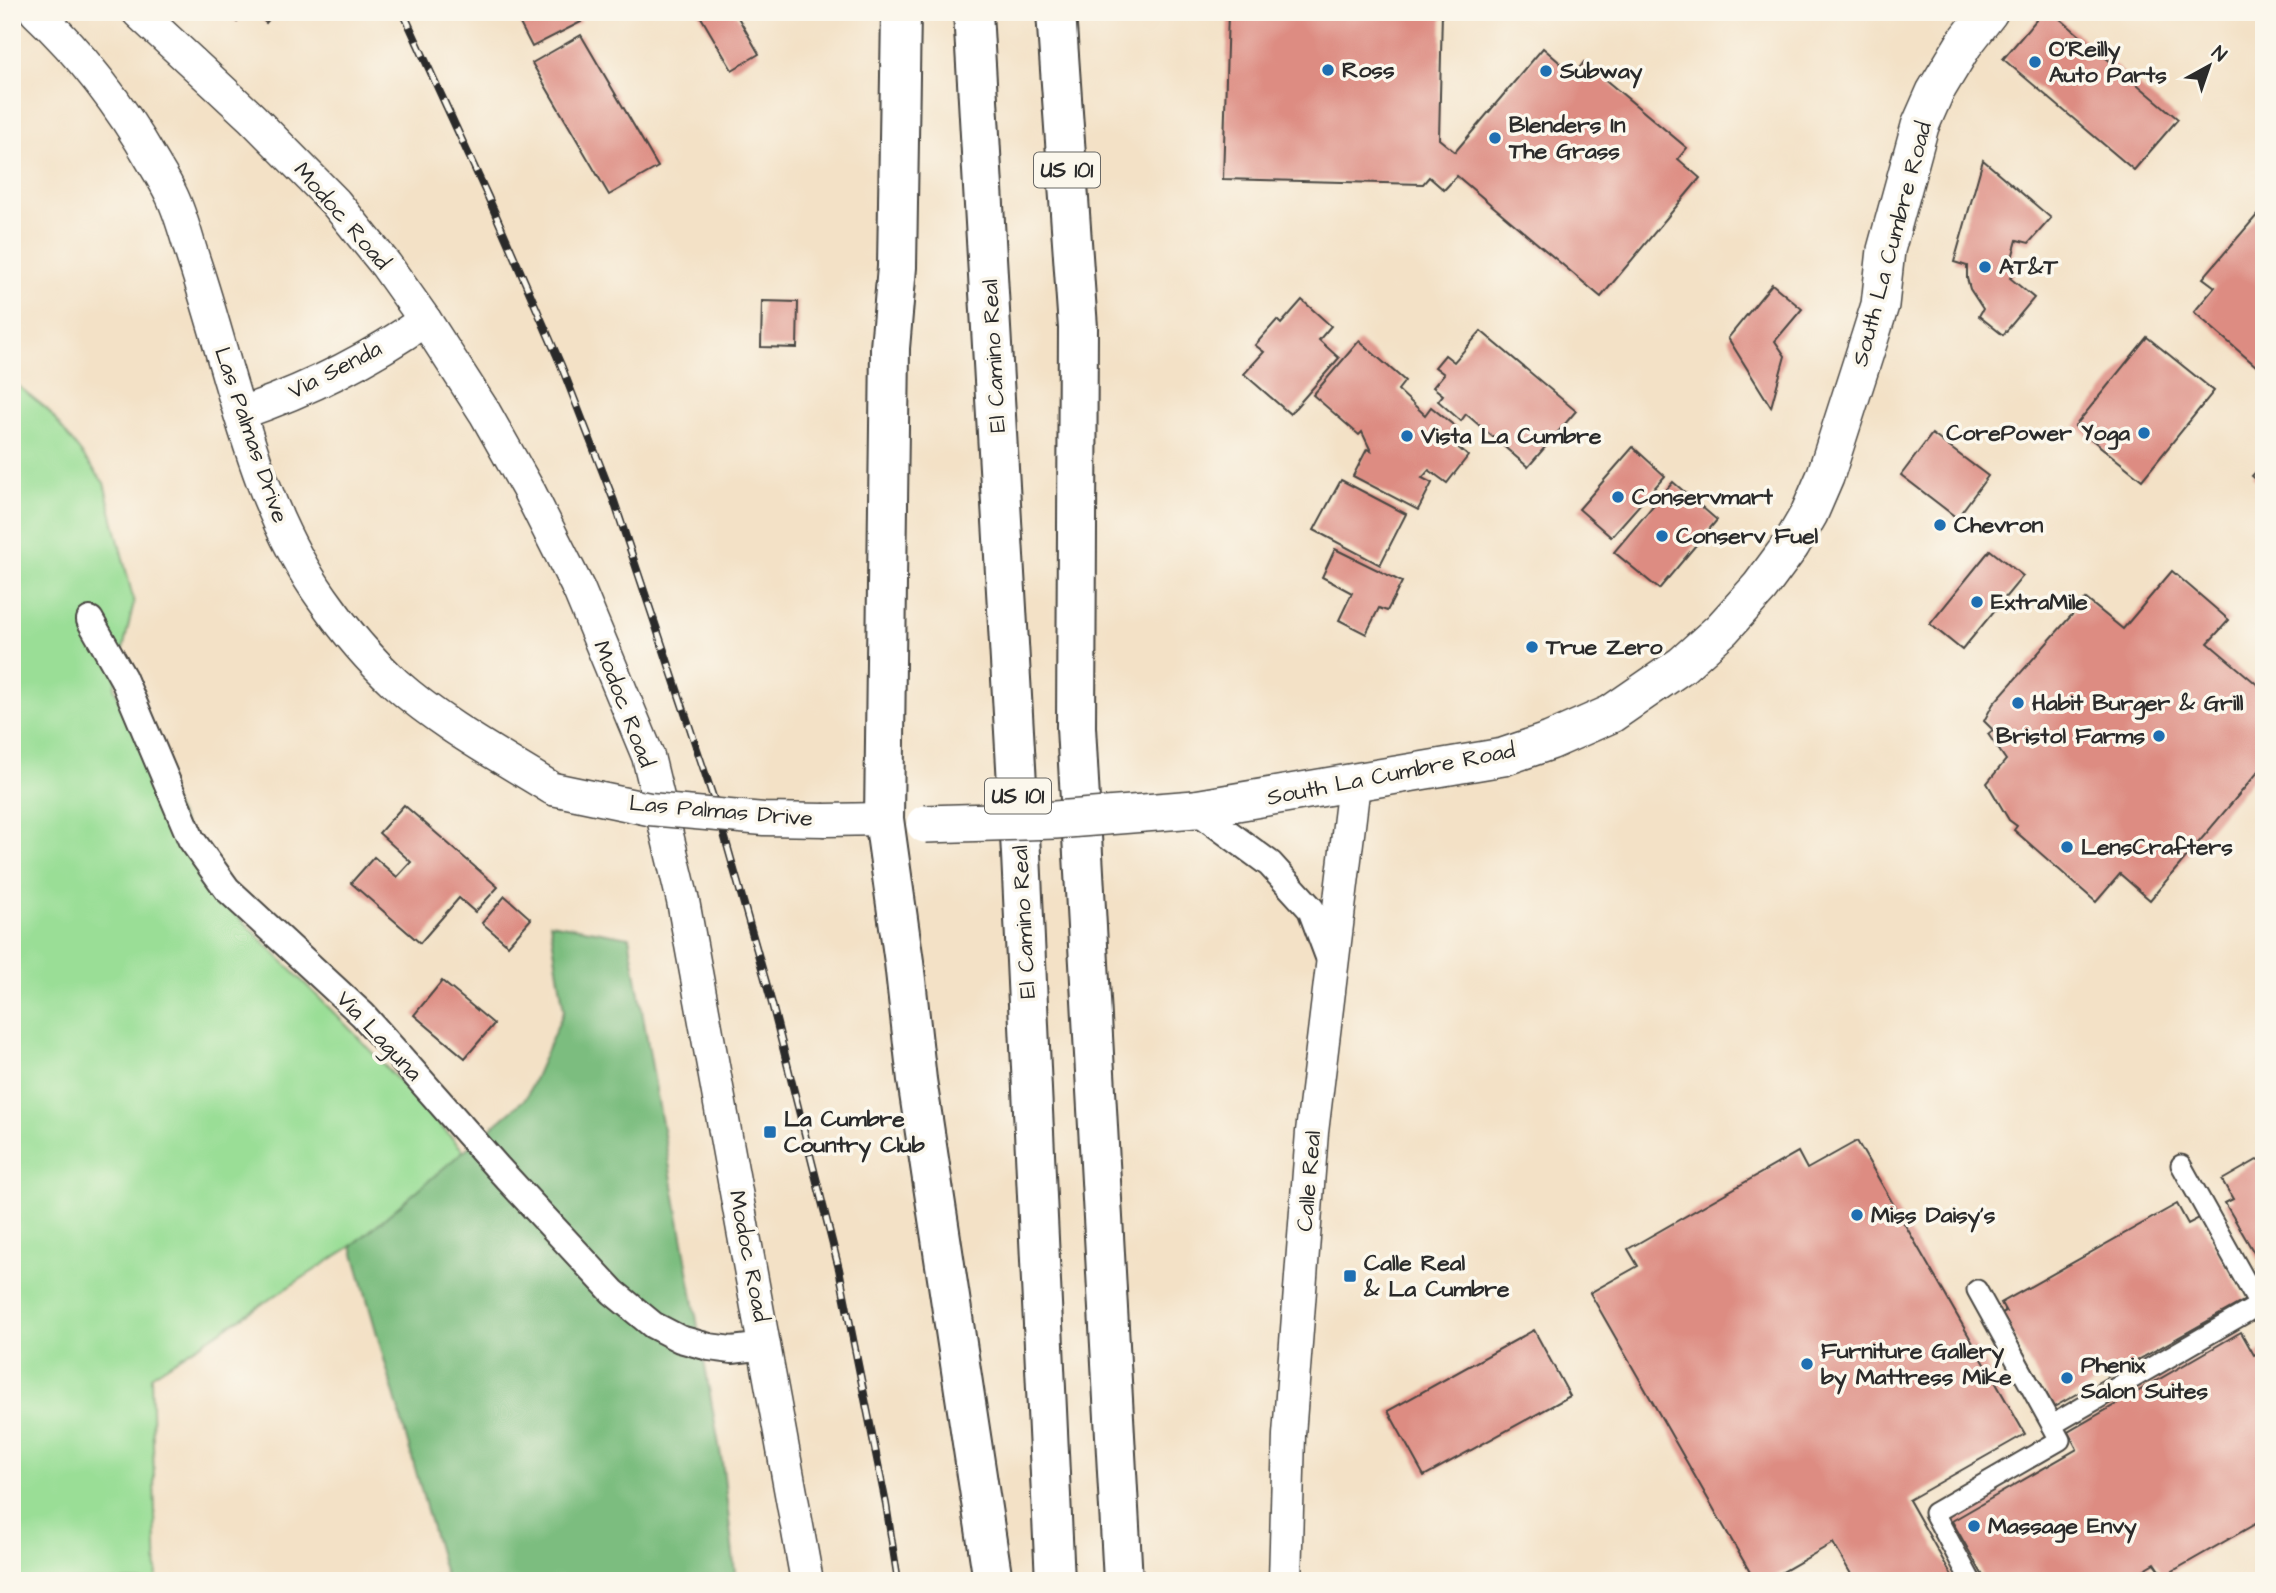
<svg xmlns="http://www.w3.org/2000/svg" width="2276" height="1593" font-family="'Architects Daughter',sans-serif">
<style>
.green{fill:#9ade96;stroke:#628460;stroke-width:2}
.forest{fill:#7bbd7f;stroke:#537455;stroke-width:2}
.building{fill:#dd8c82}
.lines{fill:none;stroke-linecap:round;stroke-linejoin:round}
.pedestrian-casing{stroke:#494642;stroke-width:23}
.minor-casing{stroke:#494642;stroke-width:30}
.tertiary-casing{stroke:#494642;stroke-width:35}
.secondary-casing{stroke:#494642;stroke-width:40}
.motorway-casing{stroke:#494642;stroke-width:42}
.pedestrian{stroke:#fff;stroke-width:19}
.minor{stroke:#fff;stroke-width:26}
.tertiary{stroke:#fff;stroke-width:32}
.secondary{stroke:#fff;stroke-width:37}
.motorway{stroke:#fff;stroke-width:38}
.rail-casing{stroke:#2b2b2b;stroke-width:8}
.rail{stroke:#fbf7ec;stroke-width:5;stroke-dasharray:16;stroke-linecap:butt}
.tertiary-bridge-casing{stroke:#494642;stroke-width:35;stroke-linecap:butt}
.secondary-bridge-casing{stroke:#494642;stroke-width:40;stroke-linecap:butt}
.tertiary-bridge{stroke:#fff;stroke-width:32}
.secondary-bridge{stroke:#fff;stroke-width:37}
.poi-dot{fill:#1f6fb2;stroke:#fbf7ec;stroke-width:2.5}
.labels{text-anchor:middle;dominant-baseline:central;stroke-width:7;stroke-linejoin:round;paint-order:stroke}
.shield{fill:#fbf7ec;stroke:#696865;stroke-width:2}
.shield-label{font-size:21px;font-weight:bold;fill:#2b2b2b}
.poi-label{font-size:23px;font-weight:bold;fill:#2b2b2b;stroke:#fbf7ec;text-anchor:start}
.street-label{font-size:23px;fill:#2b2b2b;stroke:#fbf7ec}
</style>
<rect width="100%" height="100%" fill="#fbf7ec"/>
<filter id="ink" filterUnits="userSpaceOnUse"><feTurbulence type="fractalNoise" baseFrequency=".0143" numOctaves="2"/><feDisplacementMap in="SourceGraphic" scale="14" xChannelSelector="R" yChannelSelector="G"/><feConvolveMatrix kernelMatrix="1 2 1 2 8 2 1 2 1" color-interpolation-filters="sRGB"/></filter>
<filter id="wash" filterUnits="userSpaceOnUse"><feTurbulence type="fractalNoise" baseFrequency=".00686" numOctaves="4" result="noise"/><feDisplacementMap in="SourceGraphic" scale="28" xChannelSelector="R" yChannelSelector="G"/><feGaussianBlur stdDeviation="1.57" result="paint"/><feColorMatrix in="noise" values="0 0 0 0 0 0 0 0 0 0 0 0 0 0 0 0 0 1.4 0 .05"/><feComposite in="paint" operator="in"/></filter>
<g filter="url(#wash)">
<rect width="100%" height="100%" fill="#f3e1c6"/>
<!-- green -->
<polygon class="green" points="12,381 47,409 104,483 134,602 114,688 224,902 356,1035 464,1151 352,1246 151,1376 157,1581 12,1581"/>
<!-- forest -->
<polygon class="forest" points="550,923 629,937 723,1468 736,1581 447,1581 352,1246 526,1098 564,1011"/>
<g id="blocks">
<!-- building -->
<g class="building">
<polygon points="226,12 245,12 237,22"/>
<polygon points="254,12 275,12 266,23"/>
<polygon points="514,12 576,12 581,22 532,47"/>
<polygon points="698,12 735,12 759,54 732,70"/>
<polygon points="1228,12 1442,12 1439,139 1455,152 1543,48 1574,75 1584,62 1687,148 1678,159 1700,178 1601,297 1457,176 1444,190 1429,177 1423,184 1223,179"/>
<polygon points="2043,12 2052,12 2178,119 2134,170 2003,59"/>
<polygon points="581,35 658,167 609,195 532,63"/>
<polygon points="1983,160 2051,218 2029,243 2017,240 2009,269 2016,271 2010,278 2034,298 2003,335 1979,316 1983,309 1970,289 1967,278 1967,266 1954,262"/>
<polygon points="2264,207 2264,373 2194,312 2215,287 2203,278"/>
<polygon points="1772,284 1802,309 1775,341 1785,356 1771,407 1728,338"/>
<polygon points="1302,300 1331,326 1319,340 1339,358 1290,414 1244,374 1264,352 1255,345 1277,320 1281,324"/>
<polygon points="762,301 798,302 797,348 761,347"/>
<polygon points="1481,331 1576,411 1528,467 1466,414 1461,421 1438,401 1443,395 1433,387 1444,374 1435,367 1445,355 1454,362"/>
<polygon points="2147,337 2214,391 2142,480 2075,426"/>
<polygon points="1359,341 1405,381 1398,390 1425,415 1431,407 1457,428 1448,439 1468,456 1447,483 1429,470 1422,478 1432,483 1418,510 1353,476 1367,449 1371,451 1362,432 1359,435 1313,395"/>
<polygon points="1932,434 1988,476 1957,518 1901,475"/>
<polygon points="1633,447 1665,476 1611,537 1579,509"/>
<polygon points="2264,463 2264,486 2252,476"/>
<polygon points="1341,480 1406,514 1380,565 1314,530"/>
<polygon points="1673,482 1717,520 1659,589 1614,552"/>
<polygon points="1335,549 1402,582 1387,611 1379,608 1366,634 1339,620 1352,593 1322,577"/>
<polygon points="1990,550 2023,576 1962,650 1930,624"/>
<polygon points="2172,571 2229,620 2208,643 2260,687 2264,683 2264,765 2150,900 2120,874 2096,902 2014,830 2017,826 2009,820 1987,783 2006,760 1988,734 1993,730 1984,721 1993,704 2086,599 2123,629"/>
<polygon points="404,805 498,887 475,912 459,898 420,943 351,883 374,857 397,877 411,862 379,833"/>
<polygon points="505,896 531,919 508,945 482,923"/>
<polygon points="442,981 494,1024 465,1058 414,1015"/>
<polygon points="1857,1141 2025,1434 1909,1500 1955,1581 1855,1581 1833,1543 1767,1581 1755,1581 1590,1293 1638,1266 1628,1249 1798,1152 1807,1169"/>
<polygon points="2264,1156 2264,1270 2225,1203 2233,1199 2222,1180"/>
<polygon points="2177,1204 2188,1224 2199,1218 2245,1300 2054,1407 2002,1314 2006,1312 2001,1303"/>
<polygon points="1534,1330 1570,1396 1424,1476 1388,1411"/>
<polygon points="2241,1332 2254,1355 2264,1350 2264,1519 2164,1576 2155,1563 2124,1581 1986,1581 1952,1521 2077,1449 2068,1432"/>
</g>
</g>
</g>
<g filter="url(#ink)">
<use href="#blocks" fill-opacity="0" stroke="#494642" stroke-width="2"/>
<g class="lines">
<defs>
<g id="pedestrian">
<polyline points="2181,1165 2259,1305 2264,1310"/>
<polyline points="2052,1425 2259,1305"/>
<polyline points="1971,1581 1934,1513 2060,1440 1977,1290"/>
</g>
<g id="minor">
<polyline points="90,620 123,678 191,839 227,889 363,1015 497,1167 613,1292 653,1325 680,1339 709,1347 732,1350 766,1346"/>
<polyline points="1195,809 1270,864 1311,909 1332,965"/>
</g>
<g id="tertiary">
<path d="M 36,12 C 83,56 121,106 153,162 C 159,172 166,183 171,194 C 182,216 187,241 195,264 C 232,375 254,503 323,599 C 344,629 368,658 395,683 C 442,725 500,756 553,789"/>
<polyline points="138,12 252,118 335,202 386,265 425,320 485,413 529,491 579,590 648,756 683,901 807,1581"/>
<path d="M 241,413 C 305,391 370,359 425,320"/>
<polyline points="825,820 884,819"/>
<polyline points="1285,1581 1289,1435 1312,1132 1354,784"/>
</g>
<polyline id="secondary" points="1195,809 1503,757 1550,741 1611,714 1682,665 1722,629 1760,587 1791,545 1809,514 1825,477 1870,337 1880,305 1886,250 1920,126 1935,92 1964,44 1989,12"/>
<g id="motorway">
<polyline points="901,12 897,267 890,348 884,819 904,962 917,1080 993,1581"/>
<polyline points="973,12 1021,854 1055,1581"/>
<polyline points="1056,12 1078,328 1076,727 1123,1581"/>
</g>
</defs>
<!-- pedestrian casing -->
<use href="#pedestrian" class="pedestrian-casing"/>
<!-- minor casing -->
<use href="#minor" class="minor-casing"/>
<!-- tertiary casing -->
<use href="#tertiary" class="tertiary-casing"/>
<!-- secondary casing -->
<use href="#secondary" class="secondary-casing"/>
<!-- motorway casing -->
<use href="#motorway" class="motorway-casing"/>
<!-- pedestrian -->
<use href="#pedestrian" class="pedestrian"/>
<!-- minor -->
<use href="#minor" class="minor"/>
<!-- tertiary -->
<use href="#tertiary" class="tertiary"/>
<!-- secondary -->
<use href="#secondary" class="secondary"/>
<!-- motorway -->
<use href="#motorway" class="motorway"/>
<defs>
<polyline id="rail" points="403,12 488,197 561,365 614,501 716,806 771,1000 839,1269 886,1504 898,1581"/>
</defs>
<!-- rail casing -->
<use href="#rail" class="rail-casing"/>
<!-- rail -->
<use href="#rail" class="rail"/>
<defs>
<polyline id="tertiary-bridge" points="553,789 649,809 764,819 825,820"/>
<polyline id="secondary-bridge" points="925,824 1055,820 1195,809"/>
</defs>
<!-- tertiary-bridge casing -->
<use href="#tertiary-bridge" class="tertiary-bridge-casing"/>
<!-- secondary-bridge casing -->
<use href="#secondary-bridge" class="secondary-bridge-casing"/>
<!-- tertiary-bridge -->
<use href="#tertiary-bridge" class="tertiary-bridge"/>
<!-- secondary-bridge -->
<use href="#secondary-bridge" class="secondary-bridge"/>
</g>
</g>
<!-- markers -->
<g class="poi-dot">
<circle cx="2035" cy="62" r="7"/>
<circle cx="1328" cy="70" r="7"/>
<circle cx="1546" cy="71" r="7"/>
<circle cx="1495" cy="138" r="7"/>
<circle cx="1985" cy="267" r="7"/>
<circle cx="2144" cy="433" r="7"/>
<circle cx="1407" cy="436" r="7"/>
<circle cx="1618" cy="497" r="7"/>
<circle cx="1940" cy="525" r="7"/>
<circle cx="1662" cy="536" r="7"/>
<circle cx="1977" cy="602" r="7"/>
<circle cx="1532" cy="647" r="7"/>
<circle cx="2018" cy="703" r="7"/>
<circle cx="2159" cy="736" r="7"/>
<circle cx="2067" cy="847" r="7"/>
<rect x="763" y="1125" width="14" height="14" rx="3.5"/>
<circle cx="1857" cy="1215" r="7"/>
<rect x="1343" y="1269" width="14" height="14" rx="3.5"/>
<circle cx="1807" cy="1364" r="7"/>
<circle cx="2067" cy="1378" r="7"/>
<circle cx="1974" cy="1526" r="7"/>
</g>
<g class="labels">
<!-- shield labels -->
<g class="shield">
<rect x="1034" y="152.5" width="66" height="35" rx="5"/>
<rect x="985" y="778.5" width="66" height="35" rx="5"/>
</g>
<g class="shield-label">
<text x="1067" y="170">US 101</text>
<text x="1018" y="796">US 101</text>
</g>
<!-- poi labels -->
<g class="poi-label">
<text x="2049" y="49">O'Reilly<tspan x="2049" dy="26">Auto Parts</tspan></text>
<text x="1342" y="70">Ross</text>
<text x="1560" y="71">Subway</text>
<text x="1509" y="125">Blenders In<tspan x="1509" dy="26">The Grass</tspan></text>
<text x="1999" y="267">AT&amp;T</text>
<text x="2130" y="433" text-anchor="end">CorePower Yoga</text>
<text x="1421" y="436">Vista La Cumbre</text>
<text x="1632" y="497">Conservmart</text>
<text x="1954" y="525">Chevron</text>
<text x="1676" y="536">Conserv Fuel</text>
<text x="1991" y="602">ExtraMile</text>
<text x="1546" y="647">True Zero</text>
<text x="2032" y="703">Habit Burger &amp; Grill</text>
<text x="2145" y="736" text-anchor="end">Bristol Farms</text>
<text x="2081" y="847">LensCrafters</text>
<text x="784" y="1119">La Cumbre<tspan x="784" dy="26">Country Club</tspan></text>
<text x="1871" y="1215">Miss Daisy's</text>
<text x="1364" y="1263">Calle Real<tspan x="1364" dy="26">&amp; La Cumbre</tspan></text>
<text x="1821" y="1351">Furniture Gallery<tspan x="1821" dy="26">by Mattress Mike</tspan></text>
<text x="2081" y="1365">Phenix<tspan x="2081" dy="26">Salon Suites</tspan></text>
<text x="1988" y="1526">Massage Envy</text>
</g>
<!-- street labels -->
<g class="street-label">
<text transform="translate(342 216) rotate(49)">Modoc Road</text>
<text transform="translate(1892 244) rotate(-75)">South La Cumbre Road</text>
<text transform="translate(994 356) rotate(-93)">El Camino Real</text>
<text transform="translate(335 370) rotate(-27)">Via Senda</text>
<text transform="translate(251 435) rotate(71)">Las Palmas Drive</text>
<text transform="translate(624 704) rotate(69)">Modoc Road</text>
<text transform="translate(1391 774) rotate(-11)">South La Cumbre Road</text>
<text transform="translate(721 811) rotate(5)">Las Palmas Drive</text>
<text transform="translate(1024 922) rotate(-93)">El Camino Real</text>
<text transform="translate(379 1036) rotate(47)">Via Laguna</text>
<text transform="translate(1309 1181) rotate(-85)">Calle Real</text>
<text transform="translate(749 1256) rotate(79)">Modoc Road</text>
</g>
</g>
<!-- margin -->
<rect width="2276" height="1593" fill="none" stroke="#fbf7ec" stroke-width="42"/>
<!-- north arrow -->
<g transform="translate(2209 66) rotate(40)" stroke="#fbf7ec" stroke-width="5" paint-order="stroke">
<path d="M0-5L12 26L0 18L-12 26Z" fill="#2b2b2b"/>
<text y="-10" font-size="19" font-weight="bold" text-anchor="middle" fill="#2b2b2b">N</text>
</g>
</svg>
